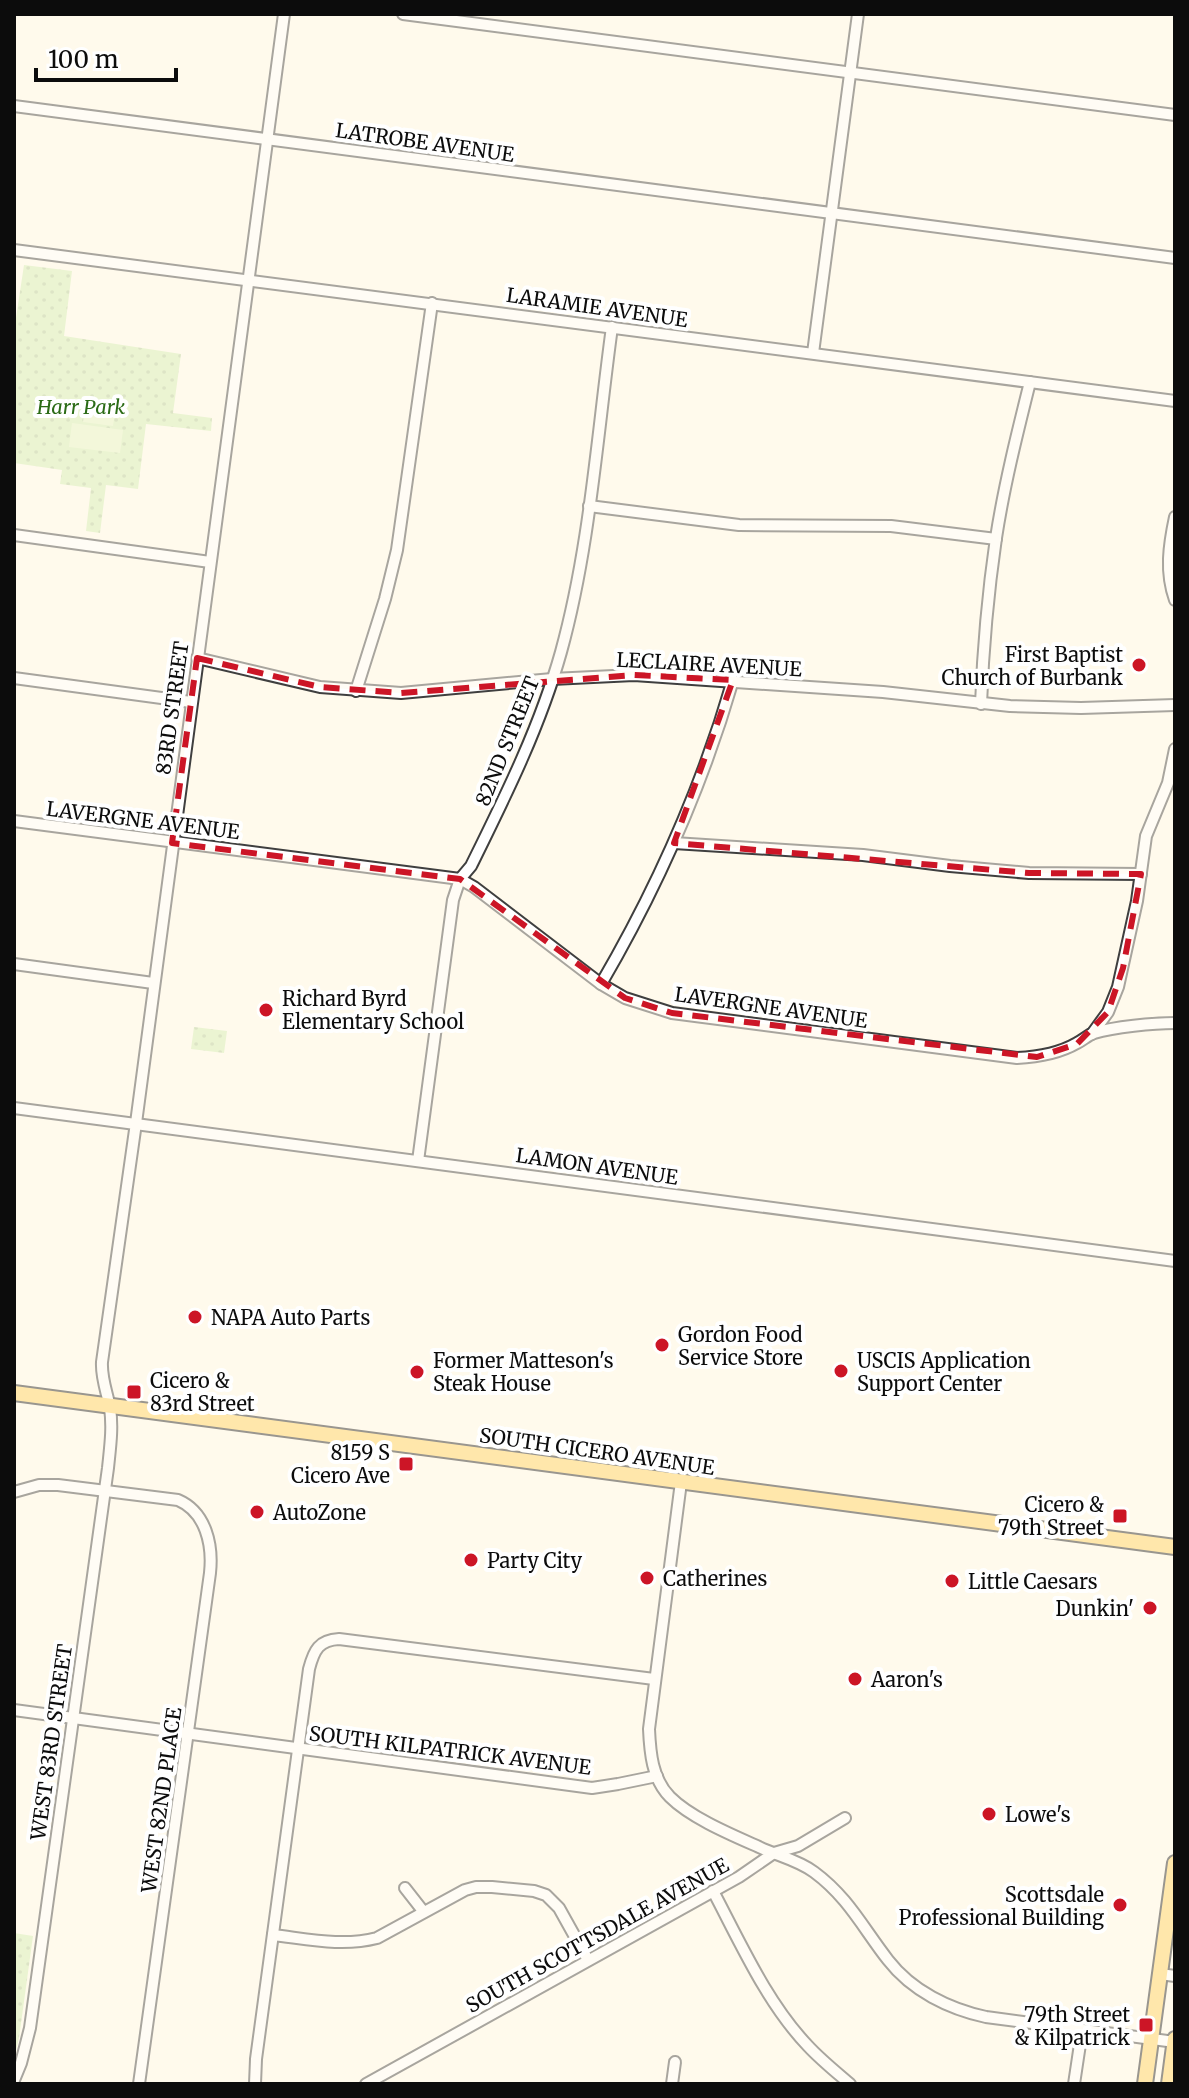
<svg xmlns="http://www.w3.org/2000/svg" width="1189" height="2098" font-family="Merriweather,serif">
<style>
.grass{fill:url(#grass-dots)}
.pitch{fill:#e5f4c4}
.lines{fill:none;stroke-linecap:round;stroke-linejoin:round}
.minor-casing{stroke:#3f3f3f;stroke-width:14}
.major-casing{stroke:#1d1d1d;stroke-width:18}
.minor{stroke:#fff;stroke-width:10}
.major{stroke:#ffd15c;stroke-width:14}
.marked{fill:none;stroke:#cc1526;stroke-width:6;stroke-dasharray:16 10;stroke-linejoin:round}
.poi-dot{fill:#cc1526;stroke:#fff;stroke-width:3}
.labels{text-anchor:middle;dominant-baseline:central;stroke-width:8;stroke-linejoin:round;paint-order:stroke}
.street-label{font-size:20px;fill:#0c0c0c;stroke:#fff}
.park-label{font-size:20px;font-style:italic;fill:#2b6b16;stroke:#fff}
.poi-label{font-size:20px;fill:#0c0c0c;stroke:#fff;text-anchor:start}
</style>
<defs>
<pattern id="grass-dots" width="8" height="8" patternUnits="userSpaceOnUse" patternTransform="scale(2)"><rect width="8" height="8" fill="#d3eeb1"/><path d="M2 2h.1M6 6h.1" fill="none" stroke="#b4cb97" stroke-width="1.8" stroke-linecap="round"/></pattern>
</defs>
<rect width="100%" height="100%" fill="#fffaec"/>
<!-- grass -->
<g class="grass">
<polygon points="24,265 72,271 64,336 181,354 173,413 212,418 211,431 146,424 138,489 106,485 100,533 86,531 91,488 60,484 62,470 14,463 14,331"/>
<polygon points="194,1027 227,1031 224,1053 191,1049"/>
<polygon points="14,1933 33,1936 19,2038 14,2058"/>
</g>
<!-- pitch -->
<g class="pitch">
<polygon points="86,401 116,405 113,426 83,422"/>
<polygon points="72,423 123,430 120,453 69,447"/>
</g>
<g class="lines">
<defs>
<g id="minor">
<polyline points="403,14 1175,115"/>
<polyline points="14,106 1175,258"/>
<polyline points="14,250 1175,401"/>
<polyline points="813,353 858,14"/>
<polyline points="589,506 739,525 891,526 996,539"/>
<path d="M 1175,517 C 1169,545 1165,572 1175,600"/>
<polyline points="14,535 210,562"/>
<polyline points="197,658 320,687 401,693 552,679 634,675 883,692 1010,706 1081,708 1175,705"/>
<polyline points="14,678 191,702"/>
<polyline points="356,691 385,599 397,550 432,303"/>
<path d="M 981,704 C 983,649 988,593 996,538 C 1004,486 1017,434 1030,382"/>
<path d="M 14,821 L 460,879 L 474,887 L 601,984 L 625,998 L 672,1013 L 1017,1058 C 1038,1057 1058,1054 1077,1043 C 1083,1040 1088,1035 1094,1033 C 1114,1027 1153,1023 1175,1023"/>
<polyline points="674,843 863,855 950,866 1029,873 1141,874"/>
<polyline points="14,964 153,983"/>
<path d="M 601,984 C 657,888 702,787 733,680"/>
<polyline points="1092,1034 1108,1012 1118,987 1137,901 1146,836 1168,783 1175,749"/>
<polyline points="14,1108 1175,1261"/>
<path d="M 418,1161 L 453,900 L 460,879 L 471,866 C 505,797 540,727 561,652 C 590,547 597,436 612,327"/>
<path d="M 681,1482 L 649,1729 C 650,1752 652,1779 670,1797 C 691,1818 732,1835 759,1847 C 778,1856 798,1860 814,1872 C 848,1897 863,1928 888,1960 C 912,1991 949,2009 986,2017 L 1175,2042"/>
<path d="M 14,1492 L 39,1485 L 58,1485 L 178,1500 C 206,1512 213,1545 210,1573 L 139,2084"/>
<polyline points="14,1710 592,1788 618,1784 657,1776"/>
<polyline points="405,1888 423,1911"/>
<path d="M 713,1891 C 741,1944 767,2003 808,2046 C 821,2060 836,2072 850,2084"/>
<path d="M 273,1935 C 308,1939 342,1947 377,1938 L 465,1890 L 476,1887 L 492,1887 L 534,1891 L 546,1895 L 559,1908 L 588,1960"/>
<polyline points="1160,1974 1175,1976"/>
<path d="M 14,2080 L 21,2063 L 30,2028 L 108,1468 C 110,1448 113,1428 110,1408 C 107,1392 101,1378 102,1362 L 136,1123 L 284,14"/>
<path d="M 255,2084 L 256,2059 L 309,1669 C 314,1650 319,1640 339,1639 L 654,1679"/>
<polyline points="366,2084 739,1877 774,1853 798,1846 845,1818"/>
<polyline points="672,2084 675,2062"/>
<polyline points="1074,2084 1082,2031"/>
</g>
<g id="major">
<polyline points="14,1393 1175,1547"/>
<polyline points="1145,2084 1175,1863"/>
<polyline points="1169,2084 1175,2039"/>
</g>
</defs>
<!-- minor casing -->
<use href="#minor" class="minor-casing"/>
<!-- major casing -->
<use href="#major" class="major-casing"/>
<!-- minor -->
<use href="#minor" class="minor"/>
<!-- major -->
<use href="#major" class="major"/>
</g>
<!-- marked area -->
<path d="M0 0H1189V2098H0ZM 197,658 L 320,687 L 401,693 L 634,675 L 733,680 L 674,843 L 1029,873 L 1141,874 L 1123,968 L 1108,1012 L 1077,1044 L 1037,1057 L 672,1013 L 625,998 L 460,879 L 172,843 Z" fill="#fffaec" fill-opacity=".55" fill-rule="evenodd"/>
<path class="marked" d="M 197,658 L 320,687 L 401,693 L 634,675 L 733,680 L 674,843 L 1029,873 L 1141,874 L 1123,968 L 1108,1012 L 1077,1044 L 1037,1057 L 672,1013 L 625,998 L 460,879 L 172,843 Z"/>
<!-- markers -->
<g class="poi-dot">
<circle cx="1139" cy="665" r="8"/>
<circle cx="266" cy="1010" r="8"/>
<circle cx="195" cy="1317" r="8"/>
<circle cx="662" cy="1345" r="8"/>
<circle cx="841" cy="1371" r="8"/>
<circle cx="417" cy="1372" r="8"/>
<rect x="126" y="1384" width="16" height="16" rx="4"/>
<rect x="398" y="1456" width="16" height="16" rx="4"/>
<circle cx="257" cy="1512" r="8"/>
<rect x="1112" y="1508" width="16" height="16" rx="4"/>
<circle cx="471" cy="1560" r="8"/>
<circle cx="647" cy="1578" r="8"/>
<circle cx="952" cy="1581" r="8"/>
<circle cx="1150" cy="1608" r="8"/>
<circle cx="855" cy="1679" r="8"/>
<circle cx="989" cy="1814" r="8"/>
<circle cx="1120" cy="1905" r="8"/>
<rect x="1138" y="2017" width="16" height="16" rx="4"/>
</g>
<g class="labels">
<!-- street labels -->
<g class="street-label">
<text transform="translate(425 142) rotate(8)">LATROBE AVENUE</text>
<text transform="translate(597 307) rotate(8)">LARAMIE AVENUE</text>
<text transform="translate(709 664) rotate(3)">LECLAIRE AVENUE</text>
<text transform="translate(172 708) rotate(-82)">83RD STREET</text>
<text transform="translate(507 741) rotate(-68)">82ND STREET</text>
<text transform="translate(143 820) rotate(7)">LAVERGNE AVENUE</text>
<text transform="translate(771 1007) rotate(8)">LAVERGNE AVENUE</text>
<text transform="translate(597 1166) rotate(8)">LAMON AVENUE</text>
<text transform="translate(597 1451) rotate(8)">SOUTH CICERO AVENUE</text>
<text transform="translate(51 1742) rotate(-82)">WEST 83RD STREET</text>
<text transform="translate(450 1750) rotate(7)">SOUTH KILPATRICK AVENUE</text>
<text transform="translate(161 1800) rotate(-82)">WEST 82ND PLACE</text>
<text transform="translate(597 1935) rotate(-29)">SOUTH SCOTTSDALE AVENUE</text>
</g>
<!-- park labels -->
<g class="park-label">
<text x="81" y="406">Harr Park</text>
</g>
<!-- poi labels -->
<g class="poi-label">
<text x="1123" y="654" text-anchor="end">First Baptist<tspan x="1123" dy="23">Church of Burbank</tspan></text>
<text x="282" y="998">Richard Byrd<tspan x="282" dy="23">Elementary School</tspan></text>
<text x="211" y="1317">NAPA Auto Parts</text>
<text x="678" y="1334">Gordon Food<tspan x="678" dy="23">Service Store</tspan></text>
<text x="433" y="1360">Former Matteson's<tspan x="433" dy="23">Steak House</tspan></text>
<text x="857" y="1360">USCIS Application<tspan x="857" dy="23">Support Center</tspan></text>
<text x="150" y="1380">Cicero &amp;<tspan x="150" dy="23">83rd Street</tspan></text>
<text x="390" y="1452" text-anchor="end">8159 S<tspan x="390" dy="23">Cicero Ave</tspan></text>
<text x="1104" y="1504" text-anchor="end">Cicero &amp;<tspan x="1104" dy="23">79th Street</tspan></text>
<text x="273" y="1512">AutoZone</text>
<text x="487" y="1560">Party City</text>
<text x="663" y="1578">Catherines</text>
<text x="968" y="1581">Little Caesars</text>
<text x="1134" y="1608" text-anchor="end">Dunkin'</text>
<text x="871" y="1679">Aaron's</text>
<text x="1005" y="1814">Lowe's</text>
<text x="1104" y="1894" text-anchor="end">Scottsdale<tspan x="1104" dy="23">Professional Building</tspan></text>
<text x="1130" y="2014" text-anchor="end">79th Street<tspan x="1130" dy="23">&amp; Kilpatrick</tspan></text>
</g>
</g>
<!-- border -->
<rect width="1189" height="2098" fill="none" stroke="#0c0c0c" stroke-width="32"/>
<!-- scale -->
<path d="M36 68v12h140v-12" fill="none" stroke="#0c0c0c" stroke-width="4"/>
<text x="48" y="68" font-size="24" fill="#0c0c0c" stroke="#ffffff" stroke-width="6" paint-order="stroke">100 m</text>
</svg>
